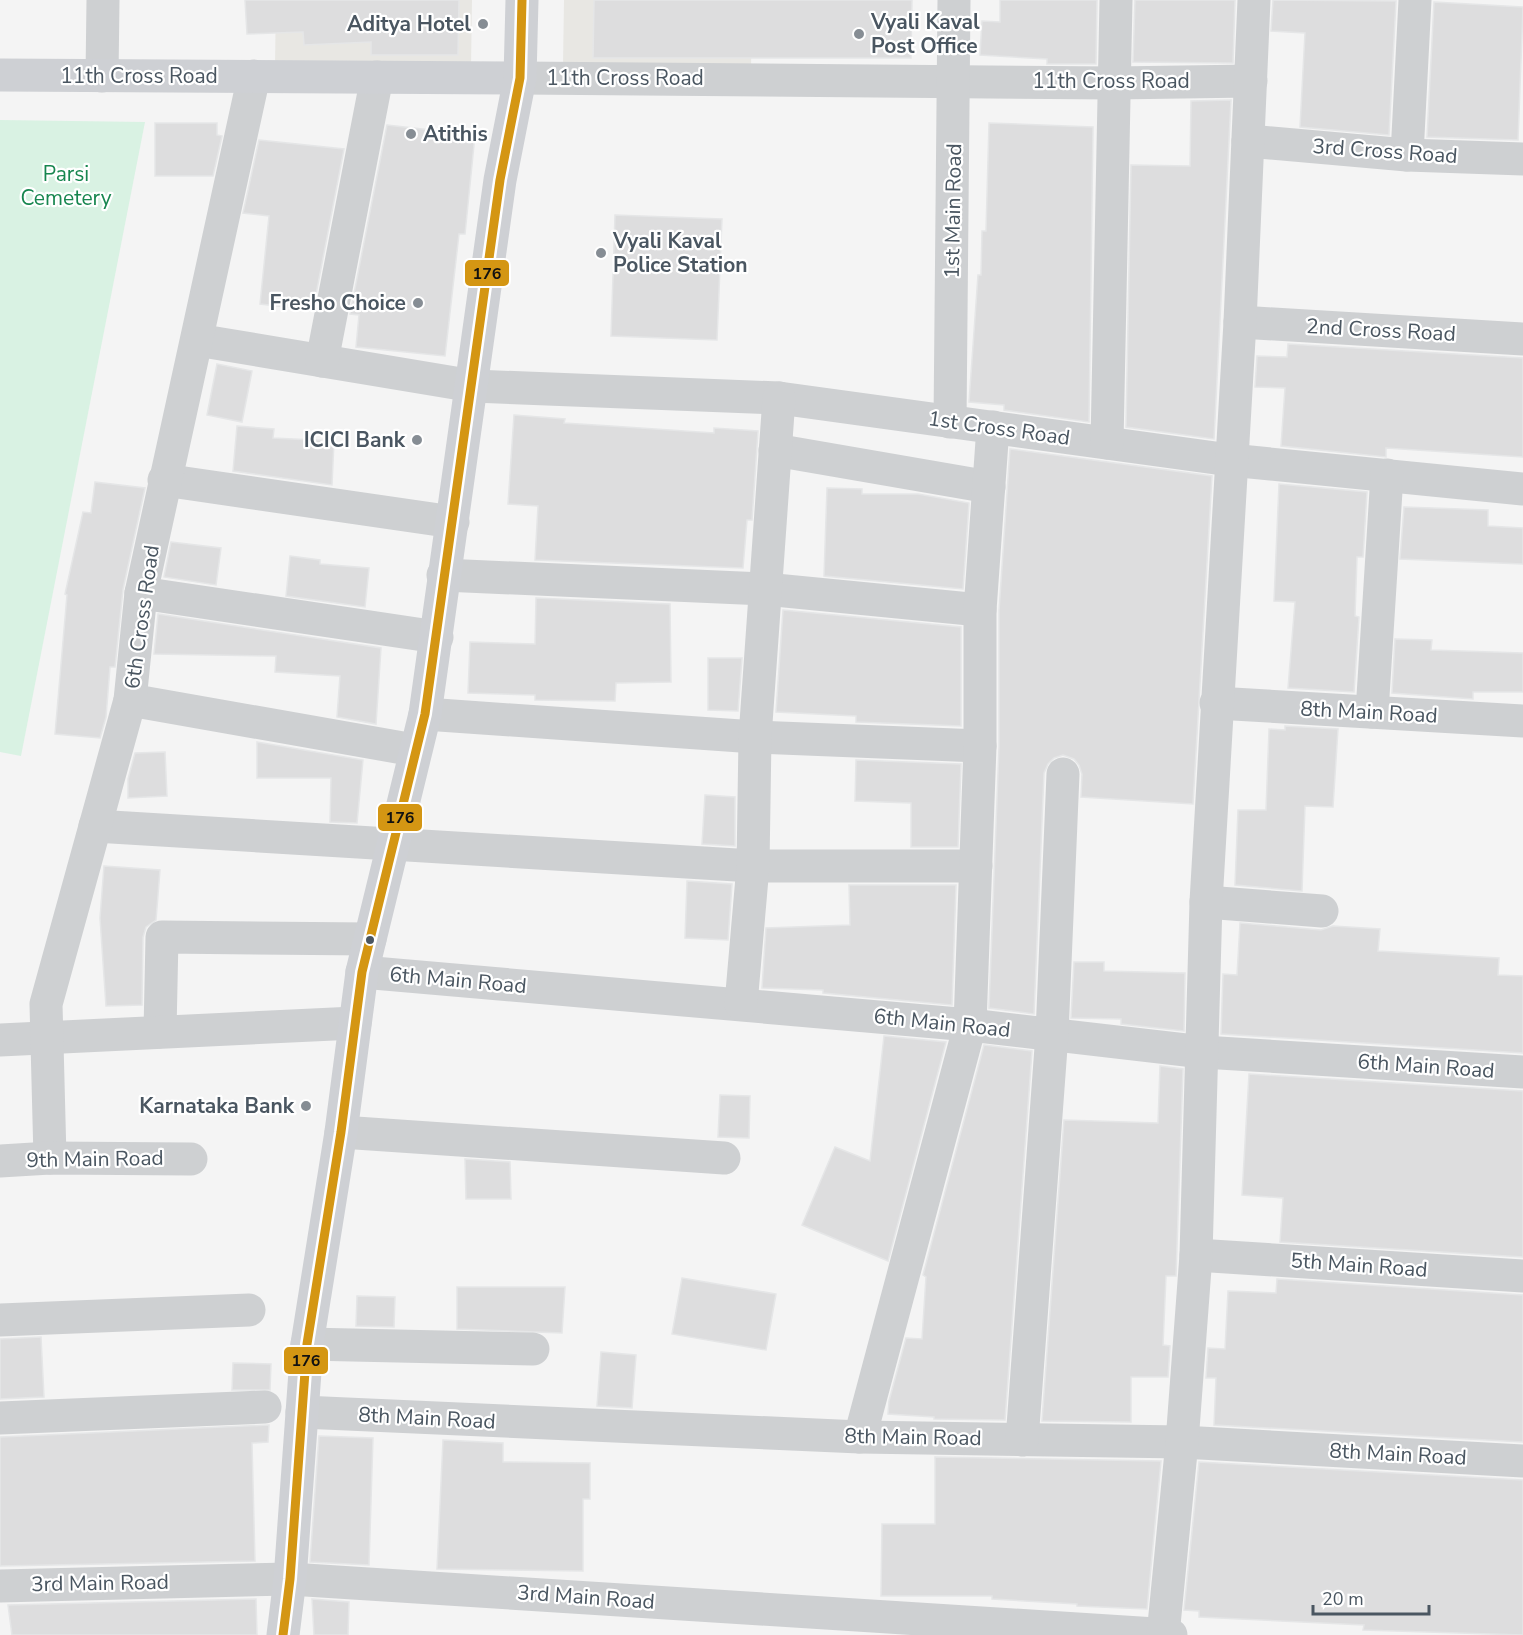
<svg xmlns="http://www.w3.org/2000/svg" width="1523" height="1635" font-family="'Nunito Sans',sans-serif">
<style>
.commercial{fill:#e8e7e3}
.green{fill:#d9f2e3}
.building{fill:#ddddde;stroke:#e5e6e7;stroke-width:1.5}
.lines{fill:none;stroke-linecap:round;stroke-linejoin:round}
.street{stroke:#ced0d2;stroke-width:33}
.secondary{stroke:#ced0d4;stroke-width:33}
.bus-1-casing{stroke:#fff;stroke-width:14}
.bus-1{stroke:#d49613;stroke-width:9}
.poi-dot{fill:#868d94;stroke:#fff;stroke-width:2}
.bus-dot{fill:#4a5661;stroke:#fff;stroke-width:2}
.labels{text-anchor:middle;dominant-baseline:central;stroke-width:4.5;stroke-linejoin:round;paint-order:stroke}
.poi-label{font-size:21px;font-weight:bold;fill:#4a5661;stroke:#fff;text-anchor:end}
.street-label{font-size:21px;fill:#4a5661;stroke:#fff}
.park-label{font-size:21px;fill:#17864f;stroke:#fff}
.line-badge{stroke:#fff;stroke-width:2}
.pale-badge-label{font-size:16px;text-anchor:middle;font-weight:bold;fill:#111}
</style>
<rect width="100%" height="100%" fill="#f4f4f4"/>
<!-- commercial -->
<g class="commercial">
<polygon points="276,0 472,0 471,67 275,64"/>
<polygon points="564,0 752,0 751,69 563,65"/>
</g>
<!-- green -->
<polygon class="green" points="0,120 145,122 21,756 0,752"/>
<!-- building -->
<g class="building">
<polygon points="245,0 459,0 458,55 371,55 371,42 304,45 303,32 247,34"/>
<polygon points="594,0 912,0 911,58 593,58"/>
<polygon points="1000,0 1097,0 1096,64 1047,64 1047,59 980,55 982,21 1000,22"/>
<polygon points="1135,0 1235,0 1233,63 1133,62"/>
<polygon points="1273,0 1396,1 1389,135 1300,127 1305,33 1271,31"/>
<polygon points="1434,2 1523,7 1518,140 1427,137"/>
<polygon points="1231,100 1214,439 1126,427 1131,165 1190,166 1191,101"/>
<polygon points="155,123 217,123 217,135 222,136 213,176 155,176"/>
<polygon points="989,123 1093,127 1089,422 1004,410 1004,405 969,402 978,275 981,275 982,231 986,231"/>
<polygon points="387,125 475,135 465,234 459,234 445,356 356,347 359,315 350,314"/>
<polygon points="259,140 344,149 313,310 260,304 269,216 243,213"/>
<polygon points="615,215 722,219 717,340 611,336"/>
<polygon points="1288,344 1523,358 1523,457 1386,448 1386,457 1281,446 1285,388 1255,387 1257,356 1287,357"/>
<polygon points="217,364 252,371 242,422 207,415"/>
<polygon points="514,415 565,419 564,423 611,426 714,433 714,428 758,431 752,520 747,520 743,568 535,560 538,506 508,504"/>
<polygon points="237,426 274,429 273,438 334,441 332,485 233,471"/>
<polygon points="1010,449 1212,476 1193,804 1081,797 1082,774 1079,765 1074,759 1063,755 1054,758 1048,764 1044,773 1034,1014 989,1008 999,747 999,611"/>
<polygon points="95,482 145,488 123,589 115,667 110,667 106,717 100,738 55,734 67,595 65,594 83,512 91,513"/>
<polygon points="1279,484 1367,492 1363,557 1357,557 1355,616 1359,617 1354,692 1288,688 1295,602 1274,601"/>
<polygon points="827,488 862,489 862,494 918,494 969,503 963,589 824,576"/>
<polygon points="1404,507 1488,510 1488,526 1523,528 1523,564 1400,559"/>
<polygon points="171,542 221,548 216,585 164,577"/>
<polygon points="290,556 320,560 320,564 369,568 365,607 286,596"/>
<polygon points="536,598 670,604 671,682 616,683 615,701 535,700 535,695 468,693 470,642 535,644"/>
<polygon points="783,610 961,627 961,726 856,722 856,716 776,712"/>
<polygon points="158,614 381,648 376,724 337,717 340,676 275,672 276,656 154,654"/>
<polygon points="1395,639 1432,640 1431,650 1523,653 1523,692 1473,692 1473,699 1392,693"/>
<polygon points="708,658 742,658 738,711 708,710"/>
<polygon points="1285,726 1338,729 1333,807 1305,806 1302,891 1235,885 1238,810 1266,810 1269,729 1285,730"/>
<polygon points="257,742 363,760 357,823 330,822 331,778 257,778"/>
<polygon points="165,752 167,796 128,798 128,779 135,753"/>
<polygon points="856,760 961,764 958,847 911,847 911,803 855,801"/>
<polygon points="705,795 735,797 735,846 702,844"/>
<polygon points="104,866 160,870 156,920 146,927 143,937 142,1005 106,1006 100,918"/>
<polygon points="687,881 732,884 728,940 685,938"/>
<polygon points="849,885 956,885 952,1005 823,993 823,990 762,988 766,928 850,925"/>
<polygon points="1240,923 1321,930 1333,926 1380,929 1378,951 1499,958 1498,975 1523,976 1523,1053 1221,1034 1223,974 1237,975"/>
<polygon points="1074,962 1104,962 1104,971 1185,973 1184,1031 1121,1024 1121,1019 1071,1018"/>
<polygon points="884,1036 946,1042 888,1261 802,1225 835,1147 870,1161"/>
<polygon points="984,1045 1032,1051 1005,1420 934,1419 934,1417 888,1414 889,1401 906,1338 922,1339 926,1277 923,1275"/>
<polygon points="1160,1066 1183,1069 1176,1276 1166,1276 1163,1345 1170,1346 1168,1377 1131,1377 1131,1422 1042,1421 1064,1120 1158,1123"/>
<polygon points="1249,1074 1523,1091 1523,1257 1280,1242 1283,1198 1242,1195"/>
<polygon points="720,1095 750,1096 749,1138 718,1137"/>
<polygon points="465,1159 510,1162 511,1199 466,1199"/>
<polygon points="682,1278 776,1294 766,1350 672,1334"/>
<polygon points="1277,1279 1523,1295 1523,1442 1214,1425 1216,1378 1206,1378 1208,1348 1225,1349 1228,1291 1276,1293"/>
<polygon points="457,1287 565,1287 562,1333 457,1329"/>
<polygon points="357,1296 395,1297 394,1327 356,1326"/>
<polygon points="41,1337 44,1397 0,1399 0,1339"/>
<polygon points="601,1352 636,1355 632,1408 597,1406"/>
<polygon points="233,1363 271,1364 270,1390 232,1390"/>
<polygon points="269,1425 268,1442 252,1443 255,1561 0,1566 0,1437"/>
<polygon points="319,1436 373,1438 369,1565 310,1562"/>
<polygon points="443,1440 503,1443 503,1462 590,1463 590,1499 583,1499 583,1571 437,1569"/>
<polygon points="935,1457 1161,1461 1147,1609 1077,1606 1077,1604 992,1599 992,1596 881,1596 882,1524 935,1524"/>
<polygon points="1199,1462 1523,1480 1523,1635 1363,1630 1364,1625 1199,1617 1199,1611 1184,1610"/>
<polygon points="256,1599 257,1635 12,1635 8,1605"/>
<polygon points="312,1599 349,1602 348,1635 314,1635"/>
</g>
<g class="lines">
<!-- street -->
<g class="street">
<polyline points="102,76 103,0"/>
<polyline points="520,78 1114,83 1251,81"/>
<polyline points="1248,141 1407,155 1523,159"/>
<polyline points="1407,155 1415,0"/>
<polyline points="1240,322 1523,339"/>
<polyline points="197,340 473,386 779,398 1230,460 1523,489"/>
<polyline points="322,361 377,77"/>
<polyline points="950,422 954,0"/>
<polyline points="1107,443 1116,0"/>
<polyline points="775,450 989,487"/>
<polyline points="164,480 453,522"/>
<polyline points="443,575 765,589 980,610"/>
<polyline points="141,593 437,637"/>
<polyline points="130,700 414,750"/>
<polyline points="1216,703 1523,721"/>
<polyline points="1372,712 1387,475"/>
<polyline points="425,714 755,737 980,746"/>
<polyline points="95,826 753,866 976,866"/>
<polyline points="1206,902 1322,911"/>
<polyline points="362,972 970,1025 1203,1052 1523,1072"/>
<polyline points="741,1004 753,866 755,737 779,398"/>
<polyline points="160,1032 162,937 370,939"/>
<polyline points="0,1040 355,1023"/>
<polyline points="341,1132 724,1158"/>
<polyline points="50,1158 46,1004 130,700 141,593 254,76"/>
<polyline points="0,1161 50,1158 191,1159"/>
<polyline points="1196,1255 1523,1276"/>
<polyline points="0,1320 249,1310"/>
<polyline points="307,1344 533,1349"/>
<polyline points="302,1412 860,1437 1182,1442 1523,1461"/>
<polyline points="0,1418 265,1407"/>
<polyline points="860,1437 970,1025 980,746 980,610 993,427"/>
<polyline points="1022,1440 1052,1034 1063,774"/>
<polyline points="0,1586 290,1579 1171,1635"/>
<polyline points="1163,1635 1182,1442 1196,1255 1206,902 1240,322 1254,0"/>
</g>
<!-- secondary -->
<g class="secondary">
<polyline points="0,75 520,78"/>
<polyline points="283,1635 290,1579 307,1344 341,1132 362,972 425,714 500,180 520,78 522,0"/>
</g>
<defs>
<polyline id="bus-1" points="283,1635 290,1579 307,1344 341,1132 362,972 425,714 500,180 520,78 522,0"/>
</defs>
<!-- bus-1 casing -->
<use href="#bus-1" class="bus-1-casing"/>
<!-- bus-1 -->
<use href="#bus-1" class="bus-1"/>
</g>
<!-- markers -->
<g class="poi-dot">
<circle cx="483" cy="24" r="6"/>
<circle cx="859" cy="34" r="6"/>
<circle cx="411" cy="134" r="6"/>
<circle cx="601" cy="253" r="6"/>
<circle cx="418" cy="303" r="6"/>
<circle cx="417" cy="440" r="6"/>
<circle cx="306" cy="1106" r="6"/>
</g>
<circle class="bus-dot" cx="370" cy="940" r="5"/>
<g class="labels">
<!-- poi labels -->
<g class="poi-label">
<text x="871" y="22" text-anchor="start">Vyali Kaval<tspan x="871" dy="24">Post Office</tspan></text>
<text x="471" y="24">Aditya Hotel</text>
<text x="423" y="134" text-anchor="start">Atithis</text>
<text x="613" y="241" text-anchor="start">Vyali Kaval<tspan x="613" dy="24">Police Station</tspan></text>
<text x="406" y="303">Fresho Choice</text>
<text x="405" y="440">ICICI Bank</text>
<text x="294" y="1106">Karnataka Bank</text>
</g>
<!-- street labels -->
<g class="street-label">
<text x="139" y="76">11th Cross Road</text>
<text x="625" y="78">11th Cross Road</text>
<text x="1111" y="81">11th Cross Road</text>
<text transform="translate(1385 151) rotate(4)">3rd Cross Road</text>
<text transform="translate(953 211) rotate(-89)">1st Main Road</text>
<text transform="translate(1381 330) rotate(3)">2nd Cross Road</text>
<text transform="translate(999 428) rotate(8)">1st Cross Road</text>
<text transform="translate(142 617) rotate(-82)">6th Cross Road</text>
<text transform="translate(1369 712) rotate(3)">8th Main Road</text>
<text transform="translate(458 980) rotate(5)">6th Main Road</text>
<text transform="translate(942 1023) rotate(6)">6th Main Road</text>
<text transform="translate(1426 1066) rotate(4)">6th Main Road</text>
<text transform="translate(95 1159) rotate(-1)">9th Main Road</text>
<text transform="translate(1359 1265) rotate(4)">5th Main Road</text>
<text transform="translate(427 1418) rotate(3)">8th Main Road</text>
<text transform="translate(913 1437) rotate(1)">8th Main Road</text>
<text transform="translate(1398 1454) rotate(3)">8th Main Road</text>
<text transform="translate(100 1583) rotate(-1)">3rd Main Road</text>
<text transform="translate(586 1597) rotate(4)">3rd Main Road</text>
</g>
<!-- park labels -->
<g class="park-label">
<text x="66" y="174">Parsi<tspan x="66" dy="24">Cemetery</tspan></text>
</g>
</g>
<g class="line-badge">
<rect x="464" y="259" width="46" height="28" rx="6" fill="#d49613"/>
<rect x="377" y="803" width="46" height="29" rx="6" fill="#d49613"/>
<rect x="283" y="1346" width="46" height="29" rx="6" fill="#d49613"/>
</g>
<g class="pale-badge-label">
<text x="487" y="279">176</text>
<text x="400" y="823">176</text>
<text x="306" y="1366">176</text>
</g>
<!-- scale -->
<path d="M1313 1605v9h116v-9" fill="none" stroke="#4a5661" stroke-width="3"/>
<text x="1322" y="1605" font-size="18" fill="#4a5661" stroke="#ffffff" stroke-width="4.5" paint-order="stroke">20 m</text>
</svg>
